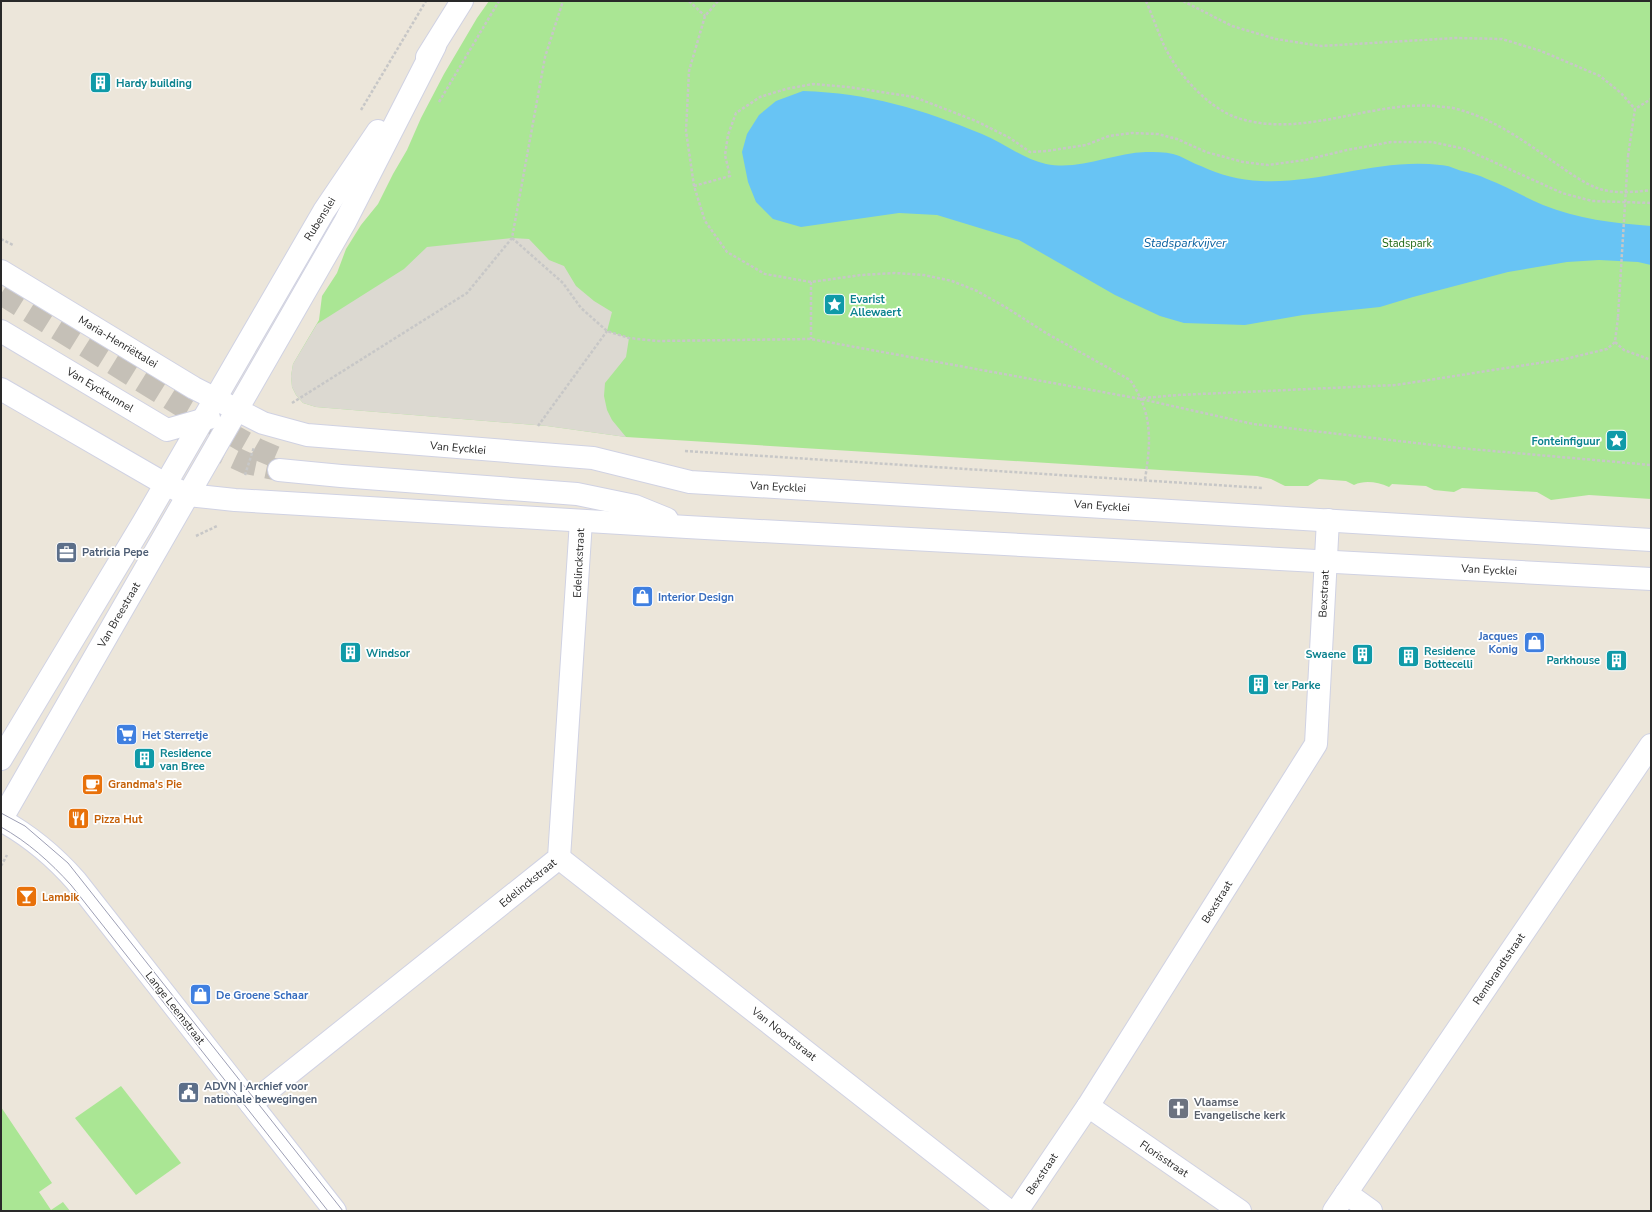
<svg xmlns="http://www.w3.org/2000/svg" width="1652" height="1212" font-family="'Nunito Sans',sans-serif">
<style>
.green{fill:#aae694}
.plaza{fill:#dcd9d1}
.water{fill:#68c4f4}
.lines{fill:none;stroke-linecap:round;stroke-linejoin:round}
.secondary-tunnel{stroke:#c5c0b7;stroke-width:22;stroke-dasharray:22 11;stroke-linecap:butt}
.street-casing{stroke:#d0d2e3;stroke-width:24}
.secondary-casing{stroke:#d0d2e3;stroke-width:24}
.path{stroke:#c7c7c7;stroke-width:2.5;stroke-dasharray:3 2;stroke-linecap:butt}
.street{stroke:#fff;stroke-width:22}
.secondary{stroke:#fff;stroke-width:22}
.tram{stroke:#9d9fb5;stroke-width:1}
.path-bridge{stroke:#c7c7c7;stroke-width:2.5;stroke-dasharray:3 2;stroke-linecap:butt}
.labels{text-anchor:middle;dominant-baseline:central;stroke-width:3.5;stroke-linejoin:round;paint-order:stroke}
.culture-label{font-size:11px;font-weight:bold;fill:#0d838f;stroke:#fff;text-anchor:start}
.street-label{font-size:11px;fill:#292929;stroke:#fff}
.park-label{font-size:11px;fill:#216916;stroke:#fff}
.service-label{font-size:11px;font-weight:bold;fill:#4e5e75;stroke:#fff;text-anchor:start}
.shop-label{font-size:11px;font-weight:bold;fill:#366cbe;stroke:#fff;text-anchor:start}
.food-label{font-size:11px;font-weight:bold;fill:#c56008;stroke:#fff;text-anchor:start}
.worship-label{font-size:11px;font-weight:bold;fill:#5b616d;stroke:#fff;text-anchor:start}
.water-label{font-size:12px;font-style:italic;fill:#075f9f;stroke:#fff}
</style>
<rect width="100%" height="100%" fill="#ece6da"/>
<!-- green -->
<g class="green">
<path d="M 489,1 L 1651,1 L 1651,499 L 1589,495 L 1551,500 L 1537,492 L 1462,488 L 1454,492 L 1434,490 L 1426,486 L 1392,484 L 1389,487 C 1377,482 1365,480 1354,485 L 1346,481 L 1319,479 L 1308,486 L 1285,486 L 1271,479 L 1257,476 L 626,437 L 547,426 L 316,407 L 303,403 L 296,395 L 292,387 L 291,376 L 293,364 L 319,320 L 322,296 L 337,273 L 346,249 L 361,225 L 378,204 L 393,174 L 407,150 L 421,118 L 444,74 L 477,18 Z"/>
<polygon points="121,1086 181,1163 136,1195 75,1118"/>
<polygon points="1,1107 52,1183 39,1192 51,1210 63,1202 70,1211 1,1211"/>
</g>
<!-- plaza -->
<polygon class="plaza" points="512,238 529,239 549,260 564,266 576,286 594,301 612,312 607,331 629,338 626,357 605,383 604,396 607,410 612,420 626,437 547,426 316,407 303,403 296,395 292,387 291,376 293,364 317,324 404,269 427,247"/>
<!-- water -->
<path class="water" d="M 803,91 C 869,93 921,109 982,134 C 1004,143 1023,159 1046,164 C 1080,171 1112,153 1146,152 C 1155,152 1165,152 1173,154 C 1182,156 1192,163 1201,166 C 1220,175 1239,180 1261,181 C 1322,184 1379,158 1440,165 C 1448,165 1455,169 1462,171 C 1470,173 1479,175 1487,179 C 1506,186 1524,197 1543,205 C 1578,219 1613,223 1651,226 L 1651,265 L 1638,262 L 1599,260 L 1567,262 L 1508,272 L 1413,297 L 1380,307 L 1303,315 L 1245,325 L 1184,323 L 1160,316 L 1115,295 L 1019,240 L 937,215 L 899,213 L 801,227 L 773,219 L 756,202 L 748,182 L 742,152 L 747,134 L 759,115 L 776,101 Z"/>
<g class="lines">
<!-- secondary-tunnel -->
<g class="secondary-tunnel">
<polyline points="1,294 178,404 257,449 285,461"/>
<polyline points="177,427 222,452 246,463 279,470"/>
</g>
<defs>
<g id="street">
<polyline points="559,858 1009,1211"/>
<polyline points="251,1104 559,858 581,521"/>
<polyline points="1088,1106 1240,1211"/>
<polyline points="1346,1193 1371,1211"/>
<polyline points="1017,1211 1088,1106 1316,744 1328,520"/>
<polyline points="1334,1211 1651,745"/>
</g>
<g id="secondary">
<polyline points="427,57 462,1"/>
<polyline points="1,271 194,388 263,423 307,435 593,458 690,482 1651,540"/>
<polyline points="1,331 167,430 209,418"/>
<polyline points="1,389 165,484 188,495 235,500 687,527 1651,579"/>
<polyline points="279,470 341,476 577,494 635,506 667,519"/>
<polyline points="1,759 143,523 324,211 378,131"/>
<polyline points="1,820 345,222 435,46"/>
<path d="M 1,820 C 30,836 54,856 76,881 L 335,1211"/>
</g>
</defs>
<!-- street casing -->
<use href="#street" class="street-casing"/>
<!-- secondary casing -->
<use href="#secondary" class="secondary-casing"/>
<!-- path -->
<g class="path">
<polyline points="689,1 705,16"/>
<path d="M 718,1 L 705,16 L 689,71 L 686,131 L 694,186 L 705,221 L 727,252 L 765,274 L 811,282 L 861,275 L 895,273 L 924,275 L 952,281 L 977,291 L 1007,308 L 1046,333 L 1130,380 C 1153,413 1151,442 1145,479"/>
<path d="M 1146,1 C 1152,15 1157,29 1163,43 C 1175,71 1206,106 1235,117 C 1301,140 1368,101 1435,106 C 1441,107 1447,107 1453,108 C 1490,117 1520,138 1551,160 C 1566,170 1582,183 1600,189 C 1616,194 1635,192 1651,190"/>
<polyline points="1183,1 1232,26 1276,39 1321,46 1456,38 1502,39 1541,51 1600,76 1621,93 1635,109"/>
<polyline points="439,102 499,1"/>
<polyline points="361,110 426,1"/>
<polyline points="1628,156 1635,109 1651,99"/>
<polyline points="694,186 730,176 725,155 728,135 736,113 760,97 786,89 813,84 848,87 914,97 976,121 1010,138 1030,152 1047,151 1086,145 1109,136 1132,133 1158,134 1177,139 1206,152 1243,162 1268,165 1305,160 1347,150 1391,142 1432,142 1465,149 1562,193 1592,201 1651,203"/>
<polyline points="512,238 563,283 581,308 607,331 629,338 657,341 811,339 1141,399 1253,424 1459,448 1651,465"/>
<polyline points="1,239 13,245"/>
<polyline points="811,282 811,339"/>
<polyline points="1615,342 1624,350 1651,360"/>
<polyline points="1143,398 1178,395 1396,385 1565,359 1607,349 1615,342 1618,317"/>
<polyline points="292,403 467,293 512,238 545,57 563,1"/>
<polyline points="538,426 607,331"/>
<polyline points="685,451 1263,488"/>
<polyline points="245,475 254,447"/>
<polyline points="196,536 217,526"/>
<polyline points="1,866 7,855"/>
</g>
<!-- street -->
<use href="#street" class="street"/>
<!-- secondary -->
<use href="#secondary" class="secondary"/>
<!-- tram -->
<g class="tram">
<polyline points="1,813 25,826 68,863 343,1211"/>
<path d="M 1,827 C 28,842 50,862 71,885 L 328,1211"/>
</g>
<!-- path-bridge -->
<polyline class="path-bridge" points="1618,317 1628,156"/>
</g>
<!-- icons -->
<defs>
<symbol id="building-square" viewBox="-11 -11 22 22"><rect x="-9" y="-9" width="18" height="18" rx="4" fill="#0f9aa8" stroke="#fff"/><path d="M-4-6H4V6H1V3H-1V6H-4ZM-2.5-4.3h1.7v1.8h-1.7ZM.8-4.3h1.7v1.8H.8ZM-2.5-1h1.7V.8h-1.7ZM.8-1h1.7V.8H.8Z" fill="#fff"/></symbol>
<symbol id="sight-square" viewBox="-11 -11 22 22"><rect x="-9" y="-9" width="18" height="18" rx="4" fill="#0f9aa8" stroke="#fff"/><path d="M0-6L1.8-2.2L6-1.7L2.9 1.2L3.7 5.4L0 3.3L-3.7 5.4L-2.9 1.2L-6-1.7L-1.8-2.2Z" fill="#fff"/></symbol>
<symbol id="office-square" viewBox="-11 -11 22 22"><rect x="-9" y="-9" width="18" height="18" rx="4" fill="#5c6f8a" stroke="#fff"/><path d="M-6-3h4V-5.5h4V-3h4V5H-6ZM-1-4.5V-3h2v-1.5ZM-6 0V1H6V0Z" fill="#fff"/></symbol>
<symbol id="shop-square" viewBox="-11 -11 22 22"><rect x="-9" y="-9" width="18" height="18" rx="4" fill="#3f7fe0" stroke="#fff"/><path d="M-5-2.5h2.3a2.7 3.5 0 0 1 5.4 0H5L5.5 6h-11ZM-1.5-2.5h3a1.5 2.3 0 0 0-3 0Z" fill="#fff"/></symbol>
<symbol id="supermarket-square" viewBox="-11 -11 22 22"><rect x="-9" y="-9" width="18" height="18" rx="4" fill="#3f7fe0" stroke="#fff"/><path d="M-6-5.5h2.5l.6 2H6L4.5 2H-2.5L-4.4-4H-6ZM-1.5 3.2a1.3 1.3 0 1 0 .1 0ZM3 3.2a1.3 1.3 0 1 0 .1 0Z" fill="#fff"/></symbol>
<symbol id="cafe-square" viewBox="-11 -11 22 22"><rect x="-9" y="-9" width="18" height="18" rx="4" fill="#e8710a" stroke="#fff"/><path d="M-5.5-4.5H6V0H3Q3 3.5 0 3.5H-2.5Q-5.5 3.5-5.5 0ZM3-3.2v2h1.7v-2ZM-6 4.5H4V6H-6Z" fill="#fff"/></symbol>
<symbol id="restaurant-square" viewBox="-11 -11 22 22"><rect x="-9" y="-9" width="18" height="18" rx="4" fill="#e8710a" stroke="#fff"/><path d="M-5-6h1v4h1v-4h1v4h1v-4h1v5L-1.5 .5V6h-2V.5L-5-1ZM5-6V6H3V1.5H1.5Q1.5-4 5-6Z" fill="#fff"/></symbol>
<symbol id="bar-square" viewBox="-11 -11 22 22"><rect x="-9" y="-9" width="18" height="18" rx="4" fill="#e8710a" stroke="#fff"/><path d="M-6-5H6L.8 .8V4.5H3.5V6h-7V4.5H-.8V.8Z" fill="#fff"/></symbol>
<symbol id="civic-square" viewBox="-11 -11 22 22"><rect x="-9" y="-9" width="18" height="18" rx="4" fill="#5c6f8a" stroke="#fff"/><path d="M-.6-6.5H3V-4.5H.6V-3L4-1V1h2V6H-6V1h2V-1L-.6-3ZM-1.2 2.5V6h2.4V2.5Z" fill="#fff"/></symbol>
<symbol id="church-square" viewBox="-11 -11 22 22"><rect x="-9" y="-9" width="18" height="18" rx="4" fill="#6b7280" stroke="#fff"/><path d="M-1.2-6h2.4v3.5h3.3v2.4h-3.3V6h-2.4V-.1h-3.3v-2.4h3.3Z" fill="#fff"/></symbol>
</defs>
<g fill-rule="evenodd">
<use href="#building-square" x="88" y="70" width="25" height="25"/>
<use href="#sight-square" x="822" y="292" width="25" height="25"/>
<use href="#sight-square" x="1604" y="428" width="25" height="25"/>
<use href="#office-square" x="54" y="540" width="25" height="25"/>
<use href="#shop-square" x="630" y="584" width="25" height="25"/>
<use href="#shop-square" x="1522" y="630" width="25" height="25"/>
<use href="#building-square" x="338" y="640" width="25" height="25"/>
<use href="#building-square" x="1350" y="642" width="25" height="25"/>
<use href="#building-square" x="1396" y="644" width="25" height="25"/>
<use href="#building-square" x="1604" y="648" width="25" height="25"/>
<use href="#building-square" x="1246" y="672" width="25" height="25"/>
<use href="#supermarket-square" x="114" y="722" width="25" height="25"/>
<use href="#building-square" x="132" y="746" width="25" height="25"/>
<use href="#cafe-square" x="80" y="772" width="25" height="25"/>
<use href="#restaurant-square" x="66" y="806" width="25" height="25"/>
<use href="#bar-square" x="14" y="884" width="25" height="25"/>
<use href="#shop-square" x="188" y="982" width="25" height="25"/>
<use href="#civic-square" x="176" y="1080" width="25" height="25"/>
<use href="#church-square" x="1166" y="1096" width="25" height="25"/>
</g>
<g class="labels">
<!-- culture labels -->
<g class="culture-label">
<text x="116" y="83">Hardy building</text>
<text x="850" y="299">Evarist<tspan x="850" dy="13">Allewaert</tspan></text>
<text x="1600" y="441" text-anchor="end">Fonteinfiguur</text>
<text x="1424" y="651">Residence<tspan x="1424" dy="13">Bottecelli</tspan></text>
<text x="366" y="653">Windsor</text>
<text x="1346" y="654" text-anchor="end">Swaene</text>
<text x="1600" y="660" text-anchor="end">Parkhouse</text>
<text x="1274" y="685">ter Parke</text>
<text x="160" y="753">Residence<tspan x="160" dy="13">van Bree</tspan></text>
</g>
<!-- street labels -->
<g class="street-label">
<text transform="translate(320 219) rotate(-58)">Rubenslei</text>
<text transform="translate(118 342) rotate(31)">Maria-Henriëttalei</text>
<text transform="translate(100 390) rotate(31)">Van Eycktunnel</text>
<text transform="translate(458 448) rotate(5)">Van Eycklei</text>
<text transform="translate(778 487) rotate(3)">Van Eycklei</text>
<text transform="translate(1102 506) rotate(4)">Van Eycklei</text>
<text transform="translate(579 563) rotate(-87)">Edelinckstraat</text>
<text transform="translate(1489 570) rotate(3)">Van Eycklei</text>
<text transform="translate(1324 594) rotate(-87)">Bexstraat</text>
<text transform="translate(119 615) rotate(-60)">Van Breestraat</text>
<text transform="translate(528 883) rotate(-39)">Edelinckstraat</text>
<text transform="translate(1217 902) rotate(-58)">Bexstraat</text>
<text transform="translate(1499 969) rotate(-56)">Rembrandtstraat</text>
<text transform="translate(175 1008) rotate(52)">Lange Leemstraat</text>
<text transform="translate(784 1034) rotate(38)">Van Noortstraat</text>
<text transform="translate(1164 1159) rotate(34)">Florisstraat</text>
<text transform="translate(1042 1174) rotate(-56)">Bexstraat</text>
</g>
<!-- park labels -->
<g class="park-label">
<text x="1407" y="243">Stadspark</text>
</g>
<!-- service labels -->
<g class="service-label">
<text x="82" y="552">Patricia Pepe</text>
<text x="204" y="1086">ADVN | Archief voor<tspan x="204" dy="13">nationale bewegingen</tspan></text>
</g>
<!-- shop labels -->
<g class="shop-label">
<text x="658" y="597">Interior Design</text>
<text x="1518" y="636" text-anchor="end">Jacques<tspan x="1518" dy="13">Konig</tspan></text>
<text x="142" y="735">Het Sterretje</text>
<text x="216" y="995">De Groene Schaar</text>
</g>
<!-- food labels -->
<g class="food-label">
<text x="108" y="784">Grandma's Pie</text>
<text x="94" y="819">Pizza Hut</text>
<text x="42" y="897">Lambik</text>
</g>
<!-- worship labels -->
<g class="worship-label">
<text x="1194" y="1102">Vlaamse<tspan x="1194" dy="13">Evangelische kerk</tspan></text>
</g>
<!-- water labels -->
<g class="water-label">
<text x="1185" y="243">Stadsparkvijver</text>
</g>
</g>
<!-- border -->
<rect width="1652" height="1212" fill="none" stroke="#292929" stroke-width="4"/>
</svg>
